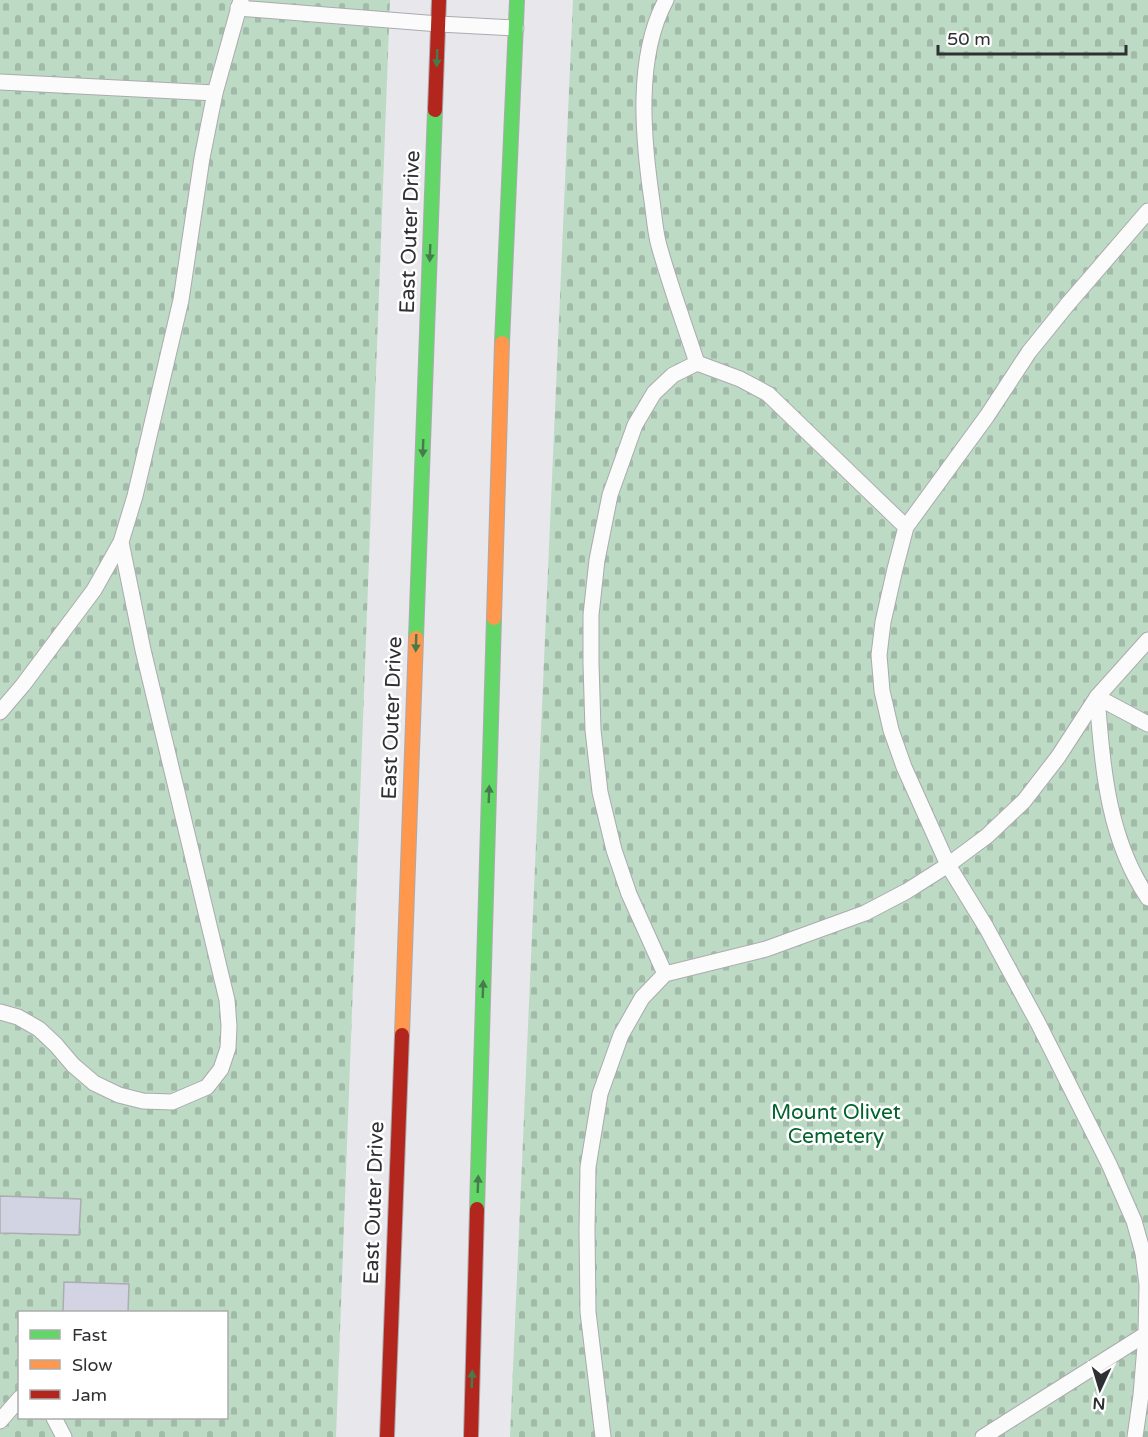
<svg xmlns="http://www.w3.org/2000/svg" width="1148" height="1437" font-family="'Varela Round',sans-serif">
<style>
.cemetery{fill:url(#cemetery-stones);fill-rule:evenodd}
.building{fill:#d2d4e3;stroke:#adadb1;stroke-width:1.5}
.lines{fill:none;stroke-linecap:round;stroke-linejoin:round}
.lane-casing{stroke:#ababaf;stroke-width:17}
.fast-casing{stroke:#ababaf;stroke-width:16}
.slow-casing{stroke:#ababaf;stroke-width:16}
.jam-casing{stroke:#ababaf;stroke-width:16}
.lane{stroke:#fbfbfc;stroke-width:15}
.fast{stroke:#63d668;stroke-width:14}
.slow{stroke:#ff974d;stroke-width:14}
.jam{stroke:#b3261e;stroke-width:14}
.oneway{fill:#467b4b}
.labels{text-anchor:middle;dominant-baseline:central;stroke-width:5;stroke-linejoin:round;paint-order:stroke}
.street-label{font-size:21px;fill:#2f3033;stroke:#fff}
.park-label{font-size:21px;fill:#03632c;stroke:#fff}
</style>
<defs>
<pattern id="cemetery-stones" width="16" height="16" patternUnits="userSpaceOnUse" patternTransform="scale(1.5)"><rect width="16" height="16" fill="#bcdac4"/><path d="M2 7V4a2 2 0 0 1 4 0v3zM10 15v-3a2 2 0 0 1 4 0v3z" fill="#a2bba9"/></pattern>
</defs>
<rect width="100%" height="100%" fill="#e7e7ec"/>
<!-- cemetery -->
<g class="cemetery">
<path d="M 0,0 L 390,0 L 336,1437 L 0,1437 ZM 20,1312 L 226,1312 L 226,1418 L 20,1418 Z"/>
<polygon points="573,0 1148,0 1148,1437 510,1437"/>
</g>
<!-- building -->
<g class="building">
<polygon points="0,1196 81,1199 79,1235 0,1233"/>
<polygon points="64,1282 129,1284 128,1312 63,1312"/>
</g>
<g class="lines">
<defs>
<g id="lane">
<path d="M 666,0 C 635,57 643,139 652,201 C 654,215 655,229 658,242 C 669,283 684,323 697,363"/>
<polyline points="238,8 439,24 516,28"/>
<polyline points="0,82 215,93"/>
<path d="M 1097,697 C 1103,768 1107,837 1148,898"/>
<polyline points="1097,697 1148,724"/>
<polyline points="0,712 23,685 94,590 121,542"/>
<polyline points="665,974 629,894 614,850 600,792 593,730 591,663 591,615 597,560 610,495 635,425 654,393 673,375 697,363 740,379 768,394 906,527"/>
<polyline points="0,1012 18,1017 39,1029 56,1045 73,1065 94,1083 119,1095 143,1101 172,1102 207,1087 221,1069 228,1048 229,1026 227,1000 143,650 121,542 135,496 181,300 202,158 215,93 241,0"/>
<polyline points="54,1418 64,1437"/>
<polyline points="0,1421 20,1398"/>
<polyline points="603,1437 588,1312 587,1231 588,1167 600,1094 621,1035 642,998 665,974 766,949 865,913 907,891 948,865 987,836 1024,801 1058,757 1097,697 1148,640"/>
<polyline points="983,1437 1146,1334"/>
<polyline points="1135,1437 1141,1395 1146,1334 1147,1285 1143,1253 1134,1221 1109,1164 1038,1023 986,927 948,865 904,767 891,730 882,691 879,655 883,622 895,569 906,527 987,416 1029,352 1067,305 1148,211"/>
</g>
<g id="fast">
<polyline points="502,343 517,0"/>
<polyline points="416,638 435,110"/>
<polyline points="477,1209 494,618"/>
</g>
<g id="slow">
<polyline points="494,618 502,343"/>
<polyline points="402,1035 416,638"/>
</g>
<g id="jam">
<polyline points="435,110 439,0"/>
<polyline points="387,1437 402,1035"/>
<polyline points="471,1437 477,1209"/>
</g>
</defs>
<!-- lane casing -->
<use href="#lane" class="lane-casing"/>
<!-- fast casing -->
<use href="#fast" class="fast-casing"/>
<!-- slow casing -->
<use href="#slow" class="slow-casing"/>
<!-- jam casing -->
<use href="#jam" class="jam-casing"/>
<!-- lane -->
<use href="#lane" class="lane"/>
<!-- fast -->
<use href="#fast" class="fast"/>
<!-- slow -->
<use href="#slow" class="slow"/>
<!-- jam -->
<use href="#jam" class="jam"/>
</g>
<!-- one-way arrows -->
<defs><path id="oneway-solid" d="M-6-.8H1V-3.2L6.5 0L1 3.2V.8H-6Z" transform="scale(1.5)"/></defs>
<g class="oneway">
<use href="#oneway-solid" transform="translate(437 58) rotate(92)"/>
<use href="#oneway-solid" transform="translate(430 253) rotate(92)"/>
<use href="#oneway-solid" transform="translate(423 448) rotate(92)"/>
<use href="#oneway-solid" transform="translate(416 643) rotate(92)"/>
<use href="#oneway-solid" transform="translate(489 794) rotate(-88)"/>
<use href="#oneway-solid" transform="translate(483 989) rotate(-88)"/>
<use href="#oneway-solid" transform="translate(478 1184) rotate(-88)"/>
<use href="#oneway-solid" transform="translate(472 1379) rotate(-88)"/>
</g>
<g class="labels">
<!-- street labels -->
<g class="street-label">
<text transform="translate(410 232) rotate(-88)">East Outer Drive</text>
<text transform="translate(392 718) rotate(-88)">East Outer Drive</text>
<text transform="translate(374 1203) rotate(-88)">East Outer Drive</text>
</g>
<!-- park labels -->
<g class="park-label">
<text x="836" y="1112">Mount Olivet<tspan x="836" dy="24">Cemetery</tspan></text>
</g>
</g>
<!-- legend -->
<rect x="18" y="1311" width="210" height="108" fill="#ffffff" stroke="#acacad" stroke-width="1.5"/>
<rect x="30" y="1330" width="30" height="9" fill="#63d668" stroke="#acacad" stroke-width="1.5"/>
<text x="72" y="1341" font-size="18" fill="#2f3033">Fast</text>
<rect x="30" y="1360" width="30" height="9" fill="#ff974d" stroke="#acacad" stroke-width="1.5"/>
<text x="72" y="1371" font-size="18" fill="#2f3033">Slow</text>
<rect x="30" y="1390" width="30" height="9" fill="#b3261e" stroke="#acacad" stroke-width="1.5"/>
<text x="72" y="1401" font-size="18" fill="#2f3033">Jam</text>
<!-- north arrow -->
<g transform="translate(1100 1389) rotate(184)" stroke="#ffffff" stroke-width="4.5" paint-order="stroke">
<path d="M0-4.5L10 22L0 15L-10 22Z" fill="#2f3033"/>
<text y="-9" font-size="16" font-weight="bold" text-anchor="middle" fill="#2f3033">N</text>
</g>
<!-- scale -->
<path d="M938 45v9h188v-9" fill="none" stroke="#2f3033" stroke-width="3"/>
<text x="947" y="45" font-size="18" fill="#2f3033" stroke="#ffffff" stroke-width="4.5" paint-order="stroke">50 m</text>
</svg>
